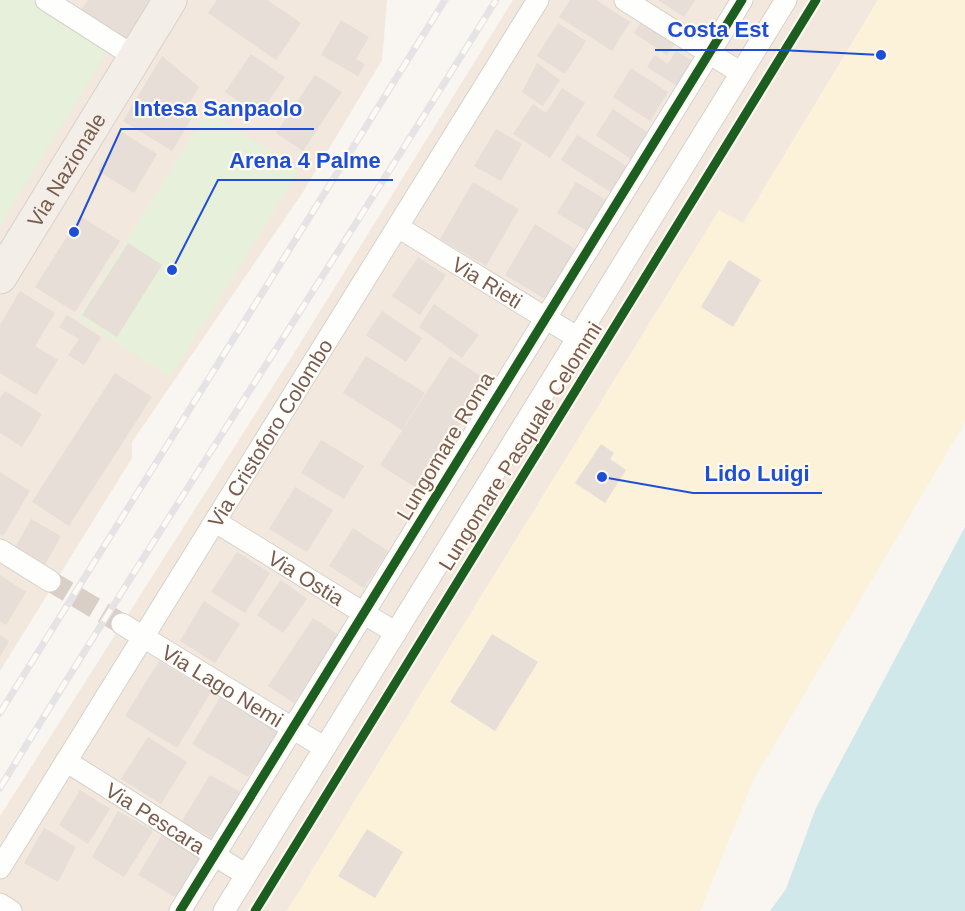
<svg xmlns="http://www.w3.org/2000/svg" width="965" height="911" font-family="Arial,sans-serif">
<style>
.residential{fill:#f2e8de}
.green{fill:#e7f0db}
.sand{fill:#fbf2d9}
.water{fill:#d0e8ea}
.building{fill:#e6ded7}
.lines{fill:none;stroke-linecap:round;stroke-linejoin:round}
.minor-tunnel{stroke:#d9cfc7;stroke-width:21;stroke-dasharray:21 10;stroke-linecap:butt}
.minor-casing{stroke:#d7d1cb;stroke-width:23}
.primary-casing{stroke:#dad1cc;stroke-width:35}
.minor{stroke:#fefefd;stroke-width:21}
.primary{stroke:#f3eee8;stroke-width:33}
.rail-casing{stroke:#e6e3e7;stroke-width:7}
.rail{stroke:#fffaf3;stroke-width:4.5;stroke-dasharray:14;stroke-linecap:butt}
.cycleway-casing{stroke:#fffaf3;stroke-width:13}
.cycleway{stroke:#1b5e20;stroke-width:9}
.labels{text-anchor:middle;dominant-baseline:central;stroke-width:4.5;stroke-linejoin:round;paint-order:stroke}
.street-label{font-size:21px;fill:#7a5c4d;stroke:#fffaf3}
.leader{fill:none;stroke:#1d4ed8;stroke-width:2}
.callout-dot{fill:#1d4ed8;stroke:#fffaf3;stroke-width:2}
.callout-label{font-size:22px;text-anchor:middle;font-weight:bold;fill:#1d4ed8;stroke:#fffaf3;stroke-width:4.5;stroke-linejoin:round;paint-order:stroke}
</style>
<rect width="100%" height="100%" fill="#f9f5f0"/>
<!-- residential -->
<g class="residential">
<polygon points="0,0 387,0 382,60 303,192 132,442 132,458 0,671"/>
<polygon points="513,0 878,0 743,224 719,211 287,911 0,911 0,816 296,350"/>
</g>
<!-- green -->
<g class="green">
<polygon points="0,0 36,0 111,46 0,226"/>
<polygon points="208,111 300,170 170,377 77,318"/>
</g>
<!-- sand -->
<polygon class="sand" points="878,0 965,0 965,422 753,781 700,911 287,911 719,210 743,223"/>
<!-- water -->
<polygon class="water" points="965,527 965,911 770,911 786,889 816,808"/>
<!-- building -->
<g class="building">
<polygon points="88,0 155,0 130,43 80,12"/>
<polygon points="217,0 267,0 301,23 276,60 208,13"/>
<polygon points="570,0 596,0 630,22 612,51 559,17"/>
<polygon points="658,0 695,0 684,17"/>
<polygon points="341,20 369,37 356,59 365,64 358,76 321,55"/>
<polygon points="641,22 674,44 667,55 634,33"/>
<polygon points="558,23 586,41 565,74 537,56"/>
<polygon points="676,51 693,61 677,86 647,67 655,55 668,64"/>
<polygon points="251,54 285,77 259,115 225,92"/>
<polygon points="162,56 199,87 185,111 193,116 172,151 123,121"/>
<polygon points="537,63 560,80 543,106 522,92"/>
<polygon points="631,68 668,92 650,121 613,97"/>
<polygon points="315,75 342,92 303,151 276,133"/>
<polygon points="562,88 585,103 550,158 513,134 533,104 546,113"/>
<polygon points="613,109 650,134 632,160 596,135"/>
<polygon points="496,129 522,144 501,181 474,166"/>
<polygon points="122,132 157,154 134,193 98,171"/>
<polygon points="577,135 628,167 612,193 561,160"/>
<polygon points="473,182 519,209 486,266 440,239"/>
<polygon points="576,182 606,200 587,231 557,213"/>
<polygon points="80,216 120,241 75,312 35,287"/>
<polygon points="535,224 575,249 545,299 505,275"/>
<polygon points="128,243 162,265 117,337 82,315"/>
<polygon points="418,257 446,275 420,315 392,296"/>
<polygon points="729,260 761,280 733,327 701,307"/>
<polygon points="20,291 55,313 35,346 58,360 36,395 0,373 0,325"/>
<polygon points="434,304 479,335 462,358 419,327"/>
<polygon points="382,311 422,338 406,362 366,335"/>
<polygon points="67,315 101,337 84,365 68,355 79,339 59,327"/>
<polygon points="366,356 425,393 402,430 343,393"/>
<polygon points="450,356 488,381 418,489 380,465"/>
<polygon points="115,373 152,397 69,526 32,502"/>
<polygon points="5,391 42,414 22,447 0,433 0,398"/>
<polygon points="321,440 364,466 344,499 301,473"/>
<polygon points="601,444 614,453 610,459 626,470 605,503 575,483"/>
<polygon points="0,472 30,491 3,536 0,534"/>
<polygon points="295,487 333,510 307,552 269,529"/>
<polygon points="31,519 61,536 45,565 15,548"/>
<polygon points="353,528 388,551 364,588 329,566"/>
<polygon points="237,552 270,573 245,613 211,592"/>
<polygon points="0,575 26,592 6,625 0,621"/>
<polygon points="281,580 307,599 283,633 257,615"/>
<polygon points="204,601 240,624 215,663 180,641"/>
<polygon points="313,618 339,635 294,703 268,686"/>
<polygon points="492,634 538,662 495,731 450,702"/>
<polygon points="0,635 9,641 0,657"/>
<polygon points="159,661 211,692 177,748 125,716"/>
<polygon points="221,696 279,732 248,777 192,744"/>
<polygon points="148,737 187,762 161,804 121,779"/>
<polygon points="210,775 244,794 216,841 182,821"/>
<polygon points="80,790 110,809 88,844 59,825"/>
<polygon points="118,811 153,831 124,877 92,857"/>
<polygon points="44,828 76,847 58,882 24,863"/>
<polygon points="367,829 403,852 375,898 338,876"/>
<polygon points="162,835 204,860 180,900 138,875"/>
</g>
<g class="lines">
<!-- minor-tunnel -->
<polyline class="minor-tunnel" points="50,581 122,624"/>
<defs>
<g id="minor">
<polyline points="46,0 135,57"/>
<polyline points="625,0 741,73"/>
<path id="s1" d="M 398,227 L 578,338"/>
<path id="s2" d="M 216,522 L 396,633"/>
<polyline points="0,550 50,581"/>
<path id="s3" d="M 122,624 L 325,748"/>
<path id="s4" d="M 66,761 L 246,875"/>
<path id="s5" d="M 0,868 L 538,0"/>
<polyline points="0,904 11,911"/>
<polyline points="180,911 742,0"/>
<polyline points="224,911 786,0"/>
</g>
<g id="primary">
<path id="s6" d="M 0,277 L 170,0"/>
</g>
</defs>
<!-- minor casing -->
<use href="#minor" class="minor-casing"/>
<!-- primary casing -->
<use href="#primary" class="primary-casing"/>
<!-- minor -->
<use href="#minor" class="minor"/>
<!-- primary -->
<use href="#primary" class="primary"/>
<defs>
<g id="rail">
<polyline points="0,713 445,0"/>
<path d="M 0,788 C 162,523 333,264 496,0"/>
</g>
</defs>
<!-- rail casing -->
<use href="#rail" class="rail-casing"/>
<!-- rail -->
<use href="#rail" class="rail"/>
<defs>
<g id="cycleway">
<polyline points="180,911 742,0"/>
<polyline points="255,911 816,0"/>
</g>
</defs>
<!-- cycleway casing -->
<use href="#cycleway" class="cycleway-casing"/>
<!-- cycleway -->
<use href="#cycleway" class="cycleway"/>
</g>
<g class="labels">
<!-- street labels -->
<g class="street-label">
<text stroke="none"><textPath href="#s6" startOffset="126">Via Nazionale</textPath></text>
<text stroke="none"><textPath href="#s1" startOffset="105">Via Rieti</textPath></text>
<text stroke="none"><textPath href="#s5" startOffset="512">Via Cristoforo Colombo</textPath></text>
<text transform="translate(445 446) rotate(-59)">Lungomare Roma</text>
<text transform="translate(520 446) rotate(-58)">Lungomare Pasquale Celommi</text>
<text stroke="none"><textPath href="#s2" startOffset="106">Via Ostia</textPath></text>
<text stroke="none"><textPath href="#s3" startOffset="118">Via Lago Nemi</textPath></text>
<text stroke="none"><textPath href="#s4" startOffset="106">Via Pescara</textPath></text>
</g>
</g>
<!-- callouts -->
<path class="leader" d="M881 55L780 50H655M74 232L121 129H314M172 270L218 180H393M602 477L693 493H822"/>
<g class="callout-dot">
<circle cx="881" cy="55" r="6"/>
<circle cx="74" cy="232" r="6"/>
<circle cx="172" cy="270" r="6"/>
<circle cx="602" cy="477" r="6"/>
</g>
<g class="callout-label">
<text x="718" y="37">Costa Est</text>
<text x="218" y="116">Intesa Sanpaolo</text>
<text x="305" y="168">Arena 4 Palme</text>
<text x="757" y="481">Lido Luigi</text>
</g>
</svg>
